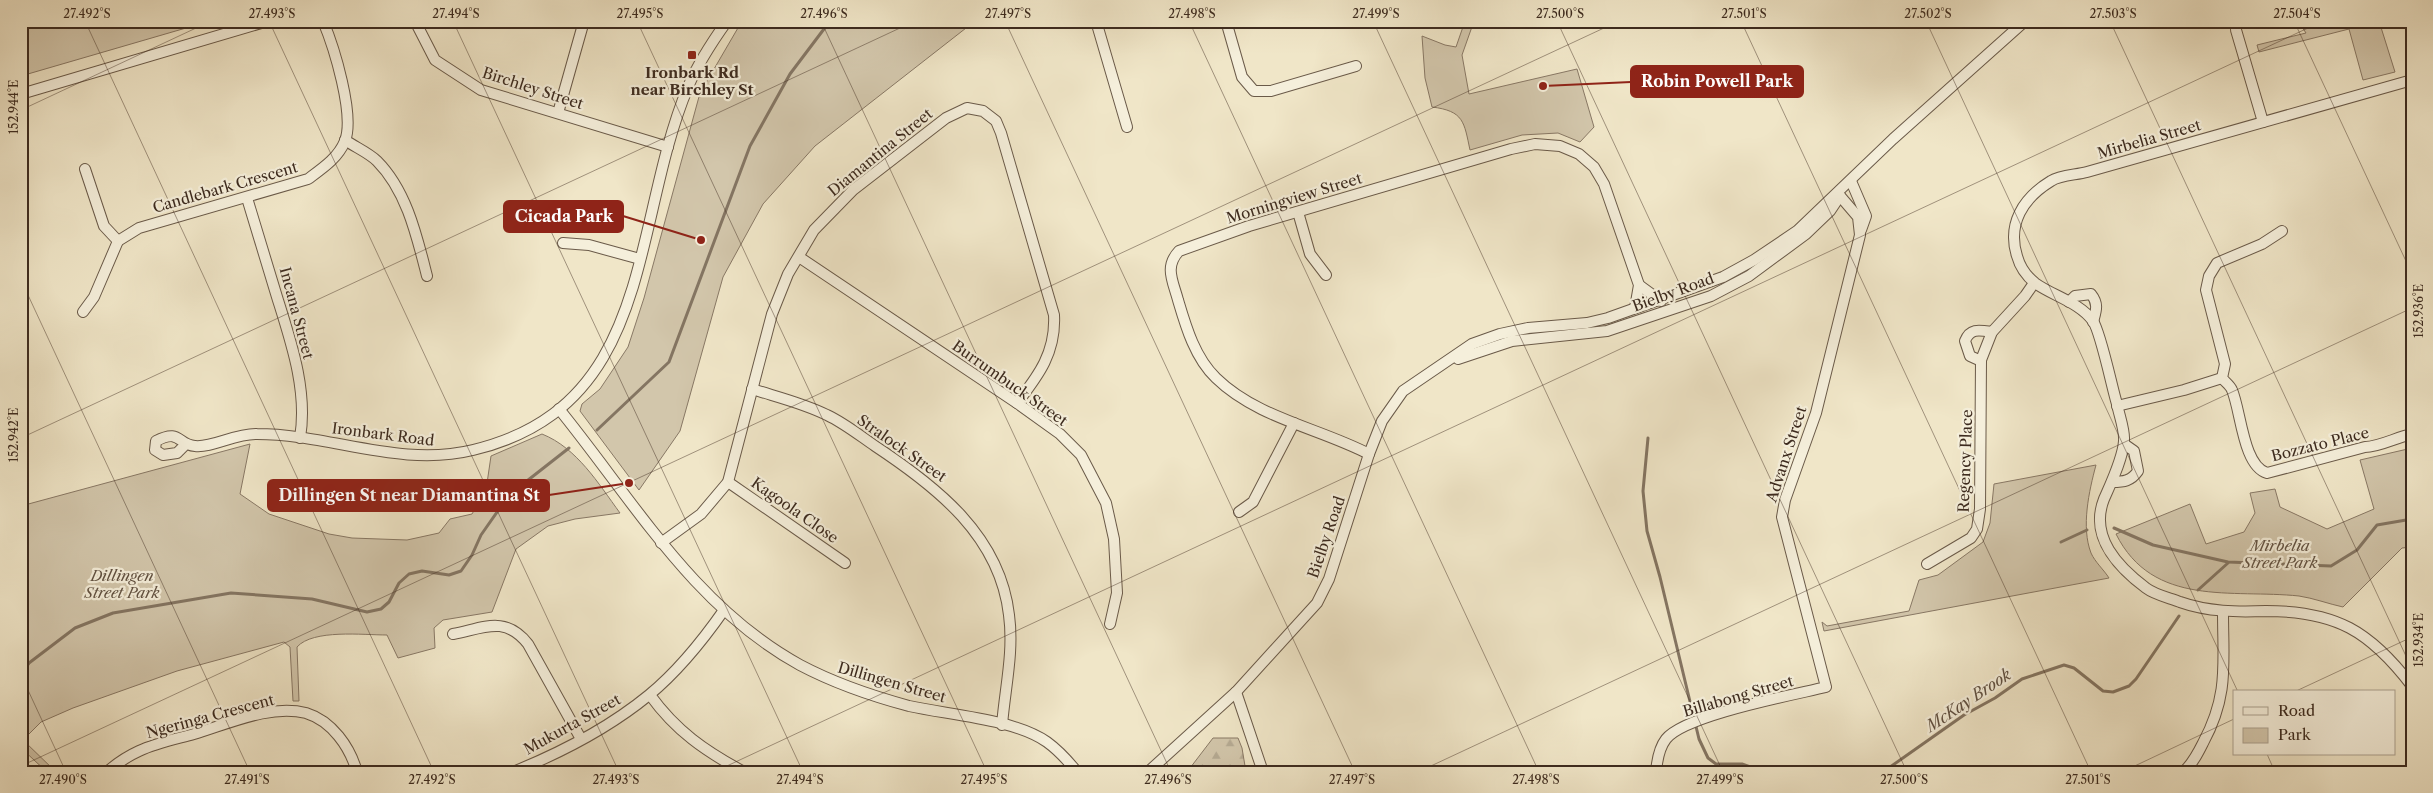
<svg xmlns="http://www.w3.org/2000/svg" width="2433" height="793" font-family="'Libre Caslon Text',serif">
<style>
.forest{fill:url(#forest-firs);stroke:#887865}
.park{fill:#d2c6ab;stroke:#887865}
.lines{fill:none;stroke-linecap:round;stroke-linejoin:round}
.stream{stroke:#847562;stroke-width:3}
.minor-casing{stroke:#6a5a49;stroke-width:12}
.minor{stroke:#f5efdb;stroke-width:10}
.ticks{fill:none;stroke:#3d2b1f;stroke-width:1;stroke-opacity:0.45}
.poi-dot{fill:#8f2418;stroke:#f5efdb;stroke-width:2}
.labels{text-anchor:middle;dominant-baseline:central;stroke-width:4.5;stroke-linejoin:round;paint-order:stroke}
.poi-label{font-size:15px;font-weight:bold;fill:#3d2b1f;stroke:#f5efdb}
.street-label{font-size:15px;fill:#3d2b1f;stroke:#f5efdb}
.park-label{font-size:15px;font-style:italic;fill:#625242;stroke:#f5efdb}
.water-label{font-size:16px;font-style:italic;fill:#605041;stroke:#f5efdb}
.leader{fill:none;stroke:#8f2418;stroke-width:2}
.callout-dot{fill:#8f2418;stroke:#f5efdb;stroke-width:2}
.callout{fill:#8f2418;stroke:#8f2418;stroke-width:2}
.callout-label{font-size:16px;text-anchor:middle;font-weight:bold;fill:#fff}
.neatline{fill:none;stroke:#3d2b1f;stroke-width:2}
.ticks-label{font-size:12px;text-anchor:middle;fill:#3d2b1f}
</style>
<defs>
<pattern id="forest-firs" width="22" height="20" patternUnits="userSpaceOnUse" patternTransform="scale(1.25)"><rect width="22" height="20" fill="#d2c6ab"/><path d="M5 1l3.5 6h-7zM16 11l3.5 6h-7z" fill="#b5aa93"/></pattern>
</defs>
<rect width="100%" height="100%" fill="#f0e6c8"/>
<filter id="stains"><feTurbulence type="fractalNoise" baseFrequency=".004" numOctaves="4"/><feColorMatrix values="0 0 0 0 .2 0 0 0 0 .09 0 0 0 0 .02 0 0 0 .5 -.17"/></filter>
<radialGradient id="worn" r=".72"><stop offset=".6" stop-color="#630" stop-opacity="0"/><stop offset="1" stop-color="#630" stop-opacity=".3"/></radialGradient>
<!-- forest -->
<polygon class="forest" points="1213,738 1238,738 1242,748 1246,772 1187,772"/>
<!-- park -->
<g class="park">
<polygon points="21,21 210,21 21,76"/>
<polygon points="742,21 975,21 815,146 763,204 723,277 680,431 639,490 580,411 582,404 600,389 628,347 644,298 700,93"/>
<path d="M 1465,21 L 1474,21 L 1462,55 L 1469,94 L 1577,69 L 1594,127 L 1580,142 L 1558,133 L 1522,135 L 1470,150 C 1464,122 1464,111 1432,107 L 1425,78 L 1422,36 L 1445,45 L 1456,47 Z"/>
<polygon points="2298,21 2379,21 2395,72 2363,80 2349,29 2259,52 2257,45 2306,33"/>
<path d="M 542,434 C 577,448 598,483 620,513 L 575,519 L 548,526 L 516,549 L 492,612 L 443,620 L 434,628 L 435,648 L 398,658 L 387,635 C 363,635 313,629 297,647 L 299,701 L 293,701 L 290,647 L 284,642 L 177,671 L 73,708 L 41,722 L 23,740 L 56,772 L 47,772 L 21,748 L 21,506 L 250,444 L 240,494 L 269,514 L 329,534 L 352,538 L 407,540 L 439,533 L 450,519 L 472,514 L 486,490 L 491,456 Z"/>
<path d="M 2412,448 L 2412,547 L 2402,548 L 2343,607 C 2329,604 2313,598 2299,596 C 2232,589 2153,608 2116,534 L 2190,504 L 2206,544 L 2244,532 L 2255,513 L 2250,493 L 2275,489 L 2280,507 L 2327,529 L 2374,509 L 2360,460 Z"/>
<path d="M 2096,465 C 2089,491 2081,527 2091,553 C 2095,562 2104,570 2109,578 L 1824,631 L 1822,622 L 1827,626 L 1909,611 L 1919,580 L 1938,575 L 1983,542 L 1990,523 L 1994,484 Z"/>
</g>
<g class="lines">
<!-- stream -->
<g class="stream">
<polyline points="597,430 669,362 750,146 790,74 830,21"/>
<polyline points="1648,438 1643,491 1647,531 1660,577 1699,739 1708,758 1716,764 1742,764 1764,772"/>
<polyline points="2114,528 2153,545 2228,562 2331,566 2357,550 2377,525 2412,519"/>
<polyline points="2061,542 2087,530"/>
<polyline points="2198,590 2228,563"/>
<polyline points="21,674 29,663 75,628 113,613 231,593 312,599 367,612 381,609 389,602 399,583 409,574 422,571 449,575 461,571 472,555 481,535 509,495 569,448"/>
<polyline points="1883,772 1964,715 1995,698 2022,679 2064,665 2074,668 2103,691 2113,692 2129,686 2136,679 2179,616"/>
</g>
<defs>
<g id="minor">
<polyline points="415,21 435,60 481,90 668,147"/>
<polyline points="1096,21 1127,127"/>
<polyline points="1226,21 1242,77 1254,91 1271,91 1356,66"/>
<polyline points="2236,30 2263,122"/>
<path d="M 2412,80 L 2087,172 C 2076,175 2060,175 2051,181 C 2023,198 2007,224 2017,256 C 2020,267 2025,275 2035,283 C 2053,296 2079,302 2093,321 C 2101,333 2112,388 2117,404 C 2119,415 2125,430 2124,441 C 2123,458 2111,483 2104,499 C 2089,537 2118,567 2146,588 C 2155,595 2170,598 2180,602 C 2208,612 2237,612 2266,611 C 2336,611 2370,631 2412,686"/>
<polyline points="21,94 268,21"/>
<polyline points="558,113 584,21"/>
<path d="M 345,140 C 355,147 369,153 377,161 C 407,191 417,237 427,276"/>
<path d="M 85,169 L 104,226 L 118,241 L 139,228 L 308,179 C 323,168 338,158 345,141 C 355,115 334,47 323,21"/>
<polyline points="1851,181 1866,216 1861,230"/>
<path d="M 247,198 C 257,231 267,264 277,297 C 291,342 308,391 300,438"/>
<polyline points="1298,212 1310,254 1326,275"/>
<path d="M 2282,231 L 2262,244 L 2217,263 L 2209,276 L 2206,290 L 2225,364 L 2222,378 C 2225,382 2230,385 2232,390 C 2241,411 2243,466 2267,473 L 2365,447 C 2379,447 2397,437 2412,434"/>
<polyline points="563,243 589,245 640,259"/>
<polyline points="799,257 1017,403 1060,434 1081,455 1106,503 1114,539 1117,593 1110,624"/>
<polyline points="1639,285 1661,301"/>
<path d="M 2069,302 L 2075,296 L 2091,294 C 2099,304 2096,311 2093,322"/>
<polyline points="83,312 94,297 118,241"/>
<polyline points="1458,359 1512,341 1607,331 1711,296 1749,276 1806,234 1830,211 1840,196"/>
<path d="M 1981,361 L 1970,356 L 1965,341 C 1970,328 1979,330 1992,332"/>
<path d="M 752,389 C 777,397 803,403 827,415 C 844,423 859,435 875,446 C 937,487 1000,536 1009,615 C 1014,652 1005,688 1002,725"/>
<polyline points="2117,406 2184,390 2222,378"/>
<path d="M 559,409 C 633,500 694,607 800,665 C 834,683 872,696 909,706 C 950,715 1014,719 1047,742 C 1058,750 1069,762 1077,772"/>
<path d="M 186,444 L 177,453 L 163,455 L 155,450 L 156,441 C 181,428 177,445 195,446 C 212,448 236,433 257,434 C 330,434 400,468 473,450 C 656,406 630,225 688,87 C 698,63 712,42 727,21"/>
<path d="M 1369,454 C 1319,428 1257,418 1216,378 C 1195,358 1186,327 1178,300 C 1173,281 1164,267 1179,251 L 1249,226 L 1511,149 L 1535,144 L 1560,146 L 1579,154 L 1594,167 L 1604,184 L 1639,285 L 1635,308"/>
<polyline points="728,482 845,563"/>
<path d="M 2112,482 C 2124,482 2131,481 2138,471 L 2134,451 L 2124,444"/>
<polyline points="1239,512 1253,502 1294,423"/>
<path d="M 661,543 L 701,514 L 728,482 L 772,314 L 788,274 L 814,230 L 853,190 L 946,118 L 967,108 L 983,111 L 996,121 L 1001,133 L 1054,315 C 1056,352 1039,375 1017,403"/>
<polyline points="1927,564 1971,538 1977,529 1980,509 1981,360 1992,332 2025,296 2034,283"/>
<path d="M 453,634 C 484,628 505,615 528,644 L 581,739"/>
<polyline points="1236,692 1263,772"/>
<path d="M 650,695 C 676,731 705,751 744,772"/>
<path d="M 107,772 C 116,764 128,756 139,751 C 156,743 176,739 194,734 C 228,724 270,704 306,713 C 332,721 350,747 357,772"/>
<path d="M 513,772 C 560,753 610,727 649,695 C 677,672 703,640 724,610"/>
<polyline points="1148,772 1236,692 1317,603 1329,579 1369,454 1382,421 1403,391 1472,344 1500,334 1528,328 1587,323 1608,318 1723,277 1754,260 1797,231 1893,139 2025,21"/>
<path d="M 1656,772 C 1657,760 1659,748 1666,739 C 1685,715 1793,695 1826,687 L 1782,517 L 1785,500 L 1816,413 L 1860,235 L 1858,217 L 1840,196"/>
<path d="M 2183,772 C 2192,765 2198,753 2203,743 C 2229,695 2223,664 2223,612"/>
</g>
</defs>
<!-- minor casing -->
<use href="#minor" class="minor-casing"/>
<!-- minor -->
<use href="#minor" class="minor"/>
</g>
<!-- ticks -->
<path class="ticks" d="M 85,21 L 434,772M 269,21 L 619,772M 453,21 L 803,772M 637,21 L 987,772M 821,21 L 1171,772M 1005,21 L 1355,772M 1189,21 L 1539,772M 1373,21 L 1723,772M 1557,21 L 1907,772M 1741,21 L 2091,772M 1926,21 L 2238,692M 2110,21 L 2412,669M 2294,21 L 2412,274M 21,110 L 211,21M 21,280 L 250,772M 21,438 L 915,21M 21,675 L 66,772M 2294,692 L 2412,637M 2267,754 L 2275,772M 21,766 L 1619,21M 714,772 L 2323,21M 1418,772 L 2412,308M 2122,772 L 2234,719"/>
<!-- markers -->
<rect class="poi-dot" x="687" y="50" width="10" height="10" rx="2.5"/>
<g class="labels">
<!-- poi labels -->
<g class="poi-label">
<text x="692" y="72">Ironbark Rd<tspan x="692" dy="17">near Birchley St</tspan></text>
</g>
<!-- street labels -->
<g class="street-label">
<text transform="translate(533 88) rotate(18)">Birchley Street</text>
<text transform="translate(2149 139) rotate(-16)">Mirbelia Street</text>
<text transform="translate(880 152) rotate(-39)">Diamantina Street</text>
<text transform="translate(225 187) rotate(-16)">Candlebark Crescent</text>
<text transform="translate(1294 198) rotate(-17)">Morningview Street</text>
<text transform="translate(1673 292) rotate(-20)">Bielby Road</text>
<text transform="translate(297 313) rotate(75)">Incana Street</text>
<text transform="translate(1010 383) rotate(35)">Burrumbuck Street</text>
<text transform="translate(383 434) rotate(7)">Ironbark Road</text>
<text transform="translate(2320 444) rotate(-14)">Bozzato Place</text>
<text transform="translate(902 448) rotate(35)">Stralock Street</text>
<text transform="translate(1786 454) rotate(-72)">Advanx Street</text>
<text transform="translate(1965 461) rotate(-88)">Regency Place</text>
<text transform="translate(795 510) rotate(35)">Kagoola Close</text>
<text transform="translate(1326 537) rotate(-71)">Bielby Road</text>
<text transform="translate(892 682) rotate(16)">Dillingen Street</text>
<text transform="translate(1738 696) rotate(-16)">Billabong Street</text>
<text transform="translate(210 716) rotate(-15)">Ngeringa Crescent</text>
<text transform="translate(572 724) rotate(-29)">Mukurta Street</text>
</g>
<!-- park labels -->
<g class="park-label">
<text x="2280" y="545">Mirbelia<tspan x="2280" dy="17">Street Park</tspan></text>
<text x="122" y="575">Dillingen<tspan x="122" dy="17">Street Park</tspan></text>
</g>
<!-- water labels -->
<g class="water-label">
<text transform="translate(1968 700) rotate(-34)">McKay Brook</text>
</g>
</g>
<!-- callouts -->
<path class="leader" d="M1543 86L1631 82M701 240L623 216M629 483L549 495"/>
<g class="callout-dot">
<circle cx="1543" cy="86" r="5"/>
<circle cx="701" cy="240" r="5"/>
<circle cx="629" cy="483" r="5"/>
</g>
<g class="callout">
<rect x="1631" y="66" width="172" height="31" rx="5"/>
<rect x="504" y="201" width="119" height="31" rx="5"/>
<rect x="268" y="480" width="281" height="31" rx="5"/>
</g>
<g class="callout-label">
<text x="1717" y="87">Robin Powell Park</text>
<text x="564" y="222">Cicada Park</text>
<text x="409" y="501">Dillingen St near Diamantina St</text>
</g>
<!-- margin -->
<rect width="2433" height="793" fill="none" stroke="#f0e6c8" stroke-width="55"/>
<!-- legend -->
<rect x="2233" y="690" width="162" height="65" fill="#f5efdb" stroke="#aba190"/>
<rect x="2243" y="707" width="25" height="8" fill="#f5efdb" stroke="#aba190"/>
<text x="2278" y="716" font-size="15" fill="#3d2b1f">Road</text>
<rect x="2243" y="728" width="25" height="15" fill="#d2c6ab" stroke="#aba190"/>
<text x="2278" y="740" font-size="15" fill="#3d2b1f">Park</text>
<rect x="28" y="28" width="2378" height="738" class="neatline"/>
<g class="ticks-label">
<text x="87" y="18">27.492°S</text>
<text x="272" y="18">27.493°S</text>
<text x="456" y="18">27.494°S</text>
<text x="640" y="18">27.495°S</text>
<text x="824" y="18">27.496°S</text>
<text x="1008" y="18">27.497°S</text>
<text x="1192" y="18">27.498°S</text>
<text x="1376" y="18">27.499°S</text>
<text x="1560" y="18">27.500°S</text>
<text x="1744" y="18">27.501°S</text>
<text x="1928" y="18">27.502°S</text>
<text x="2113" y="18">27.503°S</text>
<text x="2297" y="18">27.504°S</text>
<text transform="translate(14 107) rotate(-90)" y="4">152.944°E</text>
<text transform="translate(2419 311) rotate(-90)" y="4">152.936°E</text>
<text transform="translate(14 435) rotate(-90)" y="4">152.942°E</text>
<text transform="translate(2419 640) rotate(-90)" y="4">152.934°E</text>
<text x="63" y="784">27.490°S</text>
<text x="247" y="784">27.491°S</text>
<text x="432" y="784">27.492°S</text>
<text x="616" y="784">27.493°S</text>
<text x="800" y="784">27.494°S</text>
<text x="984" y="784">27.495°S</text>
<text x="1168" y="784">27.496°S</text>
<text x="1352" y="784">27.497°S</text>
<text x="1536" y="784">27.498°S</text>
<text x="1720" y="784">27.499°S</text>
<text x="1904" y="784">27.500°S</text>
<text x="2088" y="784">27.501°S</text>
</g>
<rect width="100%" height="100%" filter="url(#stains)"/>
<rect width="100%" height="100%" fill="url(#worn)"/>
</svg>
